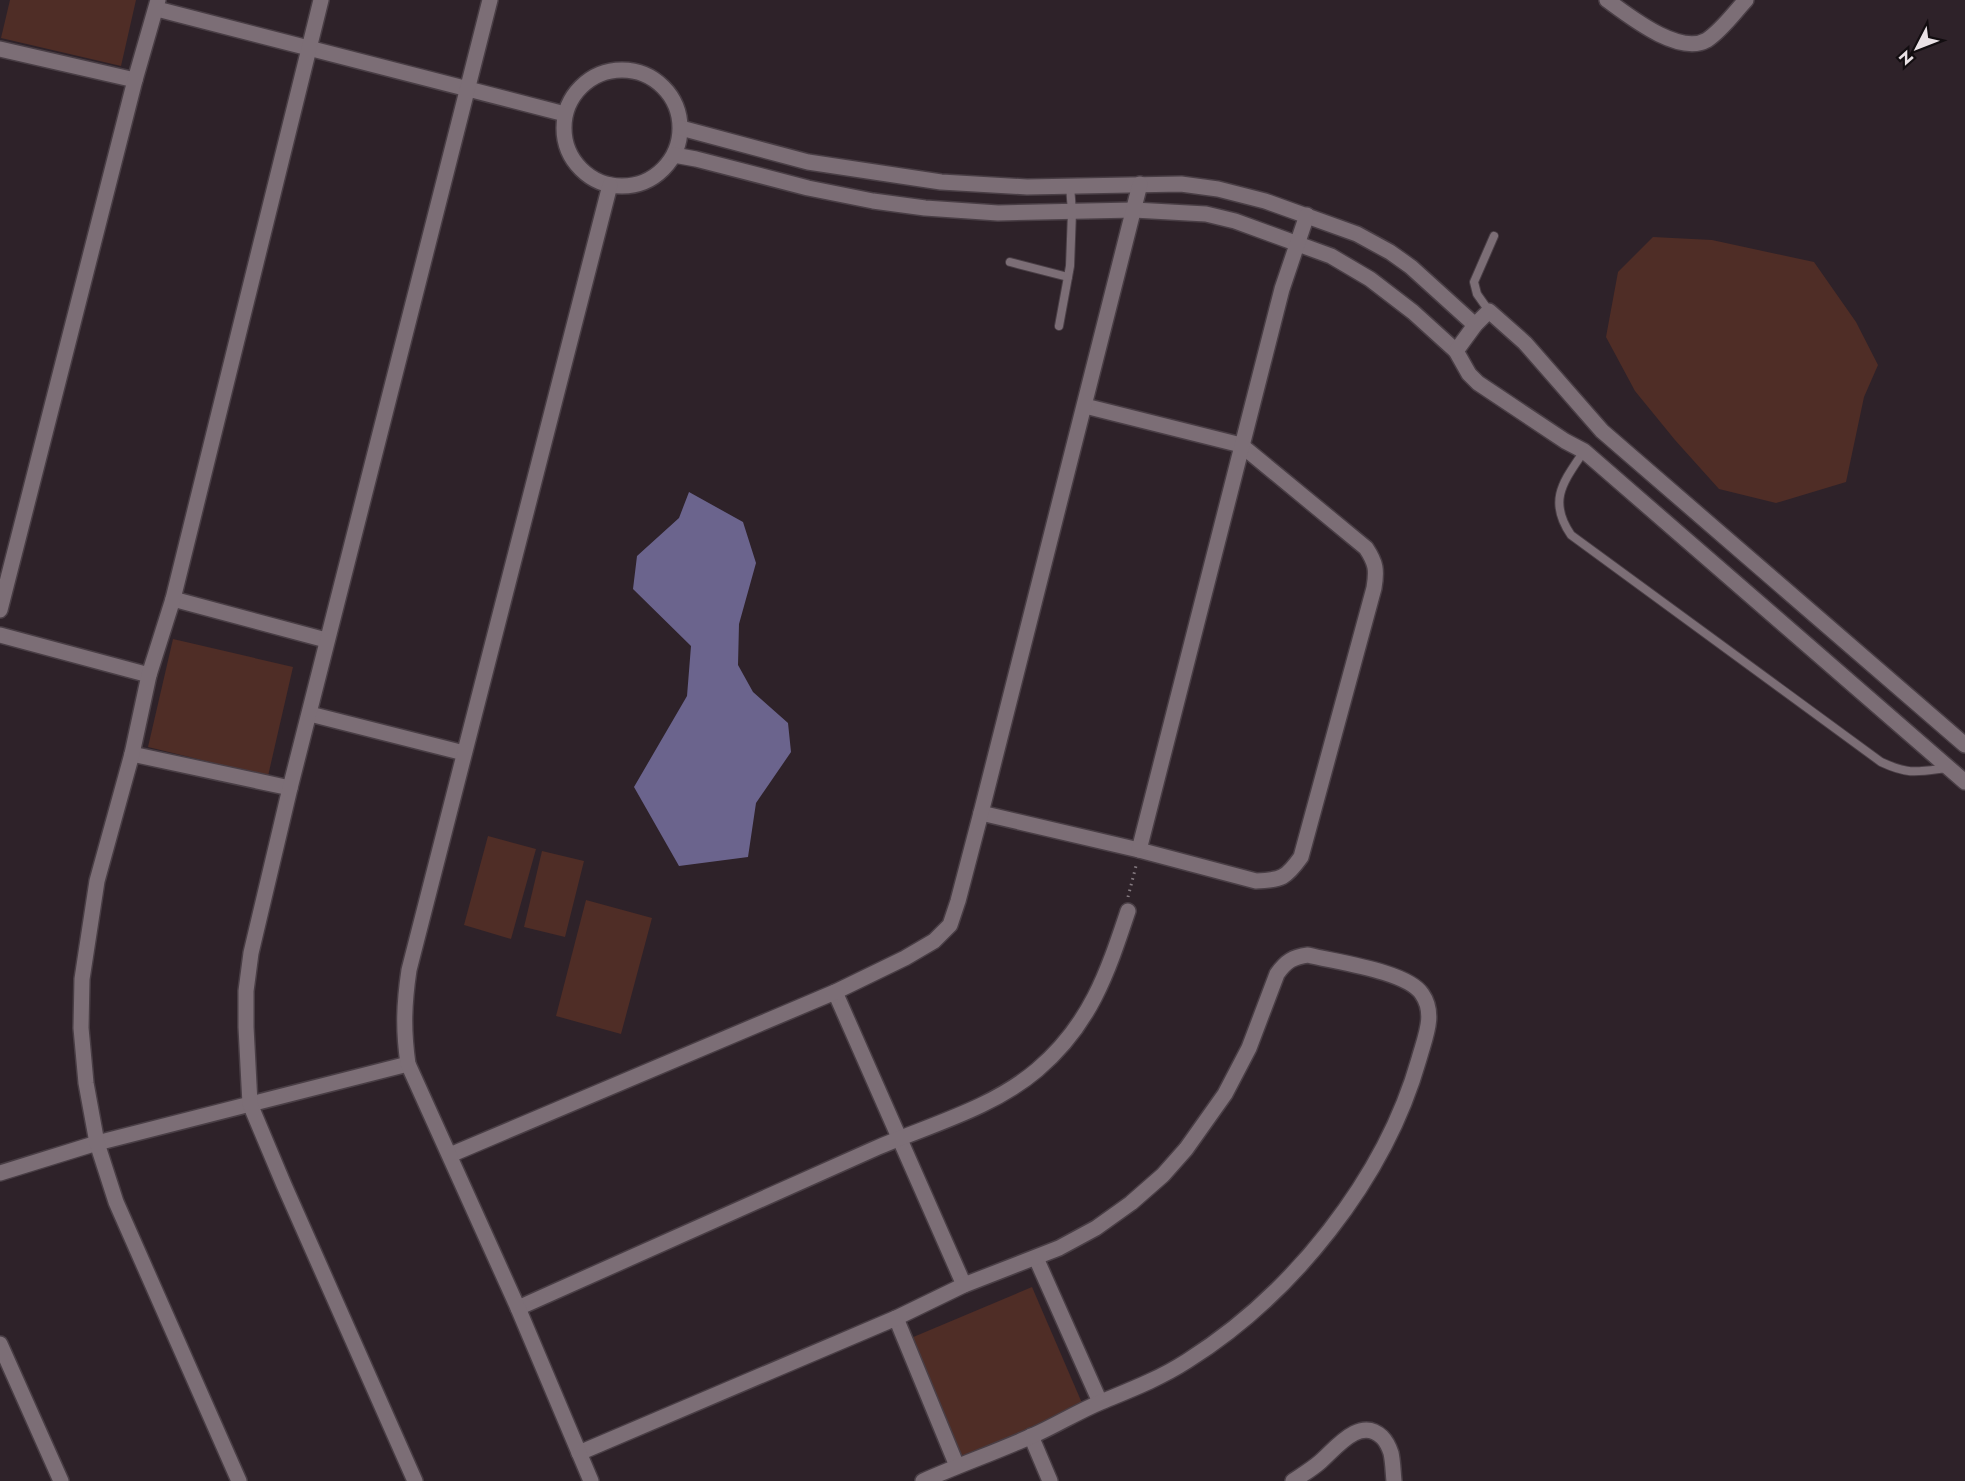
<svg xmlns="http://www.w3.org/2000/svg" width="1965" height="1481" font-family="Jost,sans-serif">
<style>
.green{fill:#4f2d26}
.water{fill:#6b648d}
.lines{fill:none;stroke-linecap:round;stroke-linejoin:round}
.lane-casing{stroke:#493e45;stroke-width:10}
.street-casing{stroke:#493e45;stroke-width:18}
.path{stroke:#857b81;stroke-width:3;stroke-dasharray:1.5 4.5;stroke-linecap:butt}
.lane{stroke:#7c6e76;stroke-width:8}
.street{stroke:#7c6e76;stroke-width:15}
</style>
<rect width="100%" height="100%" fill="#2e2229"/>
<!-- green -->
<g class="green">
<polygon points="10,0 136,0 121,66 1,38"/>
<polygon points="1653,237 1712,240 1814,262 1856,322 1878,365 1864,397 1846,482 1776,503 1719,489 1675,440 1635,391 1606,337 1618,272"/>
<polygon points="173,639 293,667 268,776 148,747"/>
<polygon points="488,836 536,849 511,939 464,925"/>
<polygon points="542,851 584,861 565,937 524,927"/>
<polygon points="586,900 652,918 621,1034 556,1016"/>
<polygon points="1032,1287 1085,1410 964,1463 911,1338"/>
</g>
<!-- water -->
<polygon class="water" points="689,492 743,522 756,563 739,624 738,665 753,692 788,723 791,752 756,803 748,857 679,866 634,787 687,696 691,646 633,589 637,556 679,518"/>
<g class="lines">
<defs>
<g id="lane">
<polyline points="1010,262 1068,277"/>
<polyline points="1489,311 1477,294 1474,282 1494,236"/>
<polyline points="1059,326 1070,266 1072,212 1070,186"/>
<path d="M 1584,451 C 1564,481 1547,500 1571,535 L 1881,762 C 1909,775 1917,772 1947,768"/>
</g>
<g id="street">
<path d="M 1607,0 C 1629,16 1679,56 1707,40 C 1722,30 1734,13 1746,0"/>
<polyline points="157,9 565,114"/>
<polyline points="0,49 135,80"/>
<circle cx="622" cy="128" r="58"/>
<polyline points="681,128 808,162 941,182 1027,187 1181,184 1218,189 1265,201 1357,234 1390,252 1411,267 1475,325"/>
<polyline points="674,155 696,159 808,188 873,201 925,208 998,213 1134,210 1206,214 1235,221 1331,256 1370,279 1413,312 1456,351 1469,374 1478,383 1565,441 1584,451 1965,782"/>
<polyline points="1456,351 1475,325 1489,311 1525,343 1602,431 1965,745"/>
<polyline points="173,599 326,640"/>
<polyline points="0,610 135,80 158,0"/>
<polyline points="0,635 149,675"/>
<polyline points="310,714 464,753"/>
<polyline points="132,754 290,788"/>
<path d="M 981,813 L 1139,850 L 1256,881 C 1282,880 1286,878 1301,857 L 1374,588 C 1377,570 1376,563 1366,548 L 1241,445 L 1085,406"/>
<polyline points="1139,850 1282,289 1307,215"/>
<polyline points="835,992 964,1285"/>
<polyline points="450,1155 835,992 905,958 934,941 950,925 958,901 981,813 1140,184"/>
<polyline points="0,1173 97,1143 408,1064"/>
<polyline points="1036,1258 1100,1402"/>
<path d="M 518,1308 C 637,1255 756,1202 874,1149 C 929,1125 991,1109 1037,1070 C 1090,1025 1107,974 1128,911"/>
<polyline points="896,1318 957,1466"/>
<polyline points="0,1344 61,1481"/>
<polyline points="1031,1436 1050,1481"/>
<path d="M 579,1453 L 896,1318 L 964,1285 L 1059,1248 L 1096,1228 L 1131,1203 L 1163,1175 L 1186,1149 L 1225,1094 L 1249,1048 L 1277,974 C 1286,961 1293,957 1308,955 C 1335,962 1407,971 1422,994 C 1436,1014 1425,1037 1419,1059 C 1385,1179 1292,1295 1187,1361 C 1159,1379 1130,1390 1101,1402 C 1077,1412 1055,1426 1032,1436 C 996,1452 959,1465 923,1481"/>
<polyline points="239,1481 116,1202 97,1143 86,1083 81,1028 82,979 97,881 132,754 149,675 173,599 321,0"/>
<polyline points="415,1481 284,1185 250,1104 246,1027 246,991 251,953 290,788 490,0"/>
<path d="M 591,1481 L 518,1308 L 408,1064 C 403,1029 404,1004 409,970 L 610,185"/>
<path d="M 1293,1481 C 1302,1475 1312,1469 1320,1462 C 1336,1448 1360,1416 1382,1437 C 1386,1441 1389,1447 1391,1453 C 1393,1462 1393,1472 1394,1481"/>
</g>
</defs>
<!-- lane casing -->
<use href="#lane" class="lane-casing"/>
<!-- street casing -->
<use href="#street" class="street-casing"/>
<!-- path -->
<polyline class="path" points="1128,897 1136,866"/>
<!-- lane -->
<use href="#lane" class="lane"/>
<!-- street -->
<use href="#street" class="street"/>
</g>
<!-- north arrow -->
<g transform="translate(1917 48) rotate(228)" stroke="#120d10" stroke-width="4.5" paint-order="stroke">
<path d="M0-4.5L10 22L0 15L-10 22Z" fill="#e9e1e5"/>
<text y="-9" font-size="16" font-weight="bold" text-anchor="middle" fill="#e9e1e5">N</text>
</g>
</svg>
